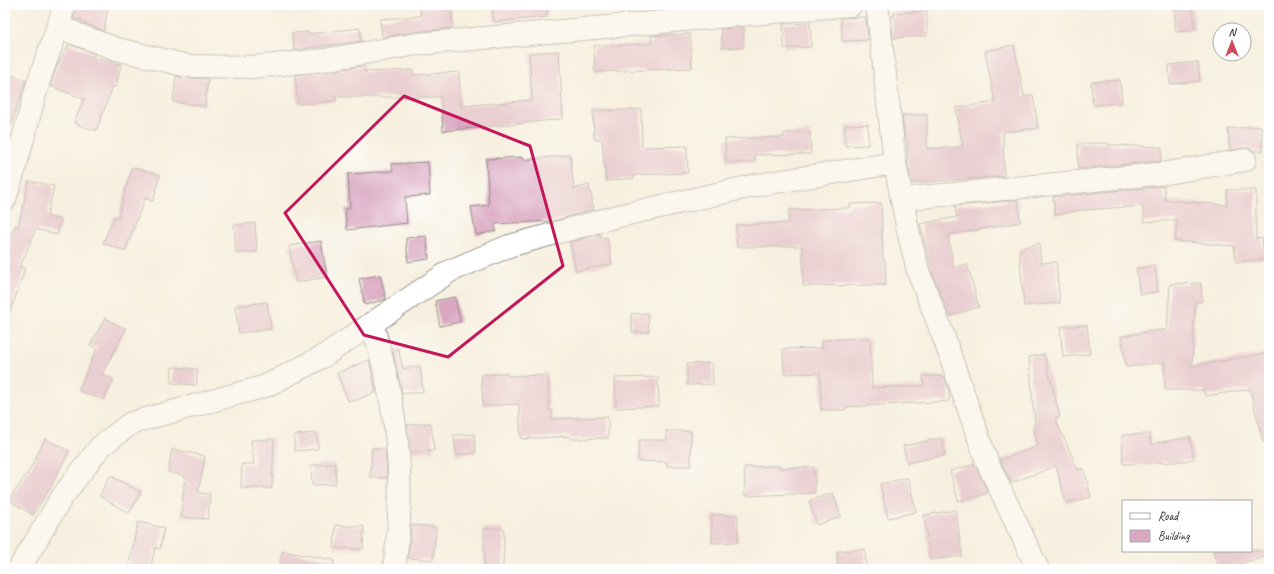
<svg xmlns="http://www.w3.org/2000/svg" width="1274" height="574" font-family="Caveat,sans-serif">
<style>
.building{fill:#daa7c1}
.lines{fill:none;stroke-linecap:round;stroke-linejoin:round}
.street-casing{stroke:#918e86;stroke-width:24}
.street{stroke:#fff;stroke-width:22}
.marked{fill:none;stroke:#c2185b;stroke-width:3;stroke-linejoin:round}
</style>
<rect width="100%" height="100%" fill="#fff"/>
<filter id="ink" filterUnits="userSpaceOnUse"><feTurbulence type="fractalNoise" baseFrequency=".025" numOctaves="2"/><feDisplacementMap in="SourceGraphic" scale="8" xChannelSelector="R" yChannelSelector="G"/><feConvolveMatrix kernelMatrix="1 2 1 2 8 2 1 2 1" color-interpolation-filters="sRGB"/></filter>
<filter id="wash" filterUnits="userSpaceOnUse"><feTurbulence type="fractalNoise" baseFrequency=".012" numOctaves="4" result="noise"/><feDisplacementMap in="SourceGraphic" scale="16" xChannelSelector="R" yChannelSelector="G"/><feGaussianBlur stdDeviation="0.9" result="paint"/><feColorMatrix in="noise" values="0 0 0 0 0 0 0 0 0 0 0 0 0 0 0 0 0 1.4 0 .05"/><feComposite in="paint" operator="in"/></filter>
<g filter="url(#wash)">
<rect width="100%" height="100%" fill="#f7f0e0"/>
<g id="blocks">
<!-- building -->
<g class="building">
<polygon points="76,5 108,5 104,31 81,22 82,20 73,19"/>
<polygon points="492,5 547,5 547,17 494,22"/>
<polygon points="451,6 453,28 415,32 382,37 380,19 421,16 420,9"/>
<polygon points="1193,9 1195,30 1176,32 1174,10"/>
<polygon points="927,11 927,36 893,38 891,17 894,16 894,13"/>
<polygon points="866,17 868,40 842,41 841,18"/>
<polygon points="810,23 811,47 784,48 783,24"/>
<polygon points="743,27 744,47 722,48 721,29"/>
<polygon points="360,28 361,41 294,50 292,33 308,32 308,34"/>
<polygon points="690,34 692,68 595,72 594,46 652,44 651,36"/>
<polygon points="69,44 95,54 92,58 121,64 116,87 113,86 96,131 74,123 84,99 50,86 56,68"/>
<polygon points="1014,45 1024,96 1033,95 1038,128 1003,132 1004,176 912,183 908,165 907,139 905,139 902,115 927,115 927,149 963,147 956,108 995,102 985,51"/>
<polygon points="559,51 563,119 443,131 441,97 336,97 336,101 298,104 295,75 364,66 365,72 413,70 413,75 459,72 461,106 532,100 529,53"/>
<polygon points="1198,62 1200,81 1170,84 1169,65"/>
<polygon points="5,73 26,80 7,137 5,137"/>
<polygon points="176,76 188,78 208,79 205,106 173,102"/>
<polygon points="1120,80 1122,103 1093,105 1091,82"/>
<polygon points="641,109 642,147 687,146 688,173 634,175 634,178 606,181 602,139 594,139 593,111"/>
<polygon points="868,124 868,145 845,146 845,125"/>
<polygon points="1261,126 1263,151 1254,151 1249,148 1243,148 1230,150 1228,129"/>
<polygon points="810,132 811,154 755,155 755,162 726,163 725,139 784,137 784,133"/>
<polygon points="1108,143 1108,145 1162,147 1161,161 1078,169 1078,144"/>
<polygon points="570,155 574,189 589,185 594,209 553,221 495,224 496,231 476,235 471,207 489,205 486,159 522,157 522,160"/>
<polygon points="428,162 430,195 405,197 407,223 347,230 345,209 350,208 348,174 393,171 392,164"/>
<polygon points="132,167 160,175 153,201 145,198 125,251 103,243 114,216 118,217"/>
<polygon points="29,181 54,186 47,216 61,220 57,235 36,229 20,267 25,269 8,318 5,317 5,250 15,226 18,227"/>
<polygon points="1164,186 1165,200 1227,205 1227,190 1256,190 1256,239 1262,238 1264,259 1236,262 1234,246 1175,241 1177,220 1144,222 1143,206 1081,210 1055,215 1053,197"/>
<polygon points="1018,200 1020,222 948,235 954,268 967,264 979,307 949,316 932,272 920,224 957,217 955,206"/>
<polygon points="881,203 883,260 885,260 886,285 803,286 803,246 737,247 736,225 789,223 789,210 850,208 850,204"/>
<polygon points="255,223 257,252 236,253 234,225"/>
<polygon points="600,234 600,238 607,237 612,264 576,271 570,242"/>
<polygon points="426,236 429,259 408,262 406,238"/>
<polygon points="321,241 327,277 296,282 289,246"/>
<polygon points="1039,243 1041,263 1056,262 1060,303 1024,306 1019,249"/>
<polygon points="1155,266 1158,292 1140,294 1136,268"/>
<polygon points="380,275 386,299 365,305 359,279"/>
<polygon points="1201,283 1202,301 1195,302 1192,366 1269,353 1269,441 1263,442 1250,389 1205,396 1204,390 1165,390 1165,362 1126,367 1122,336 1167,329 1170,284"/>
<polygon points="455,297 460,322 440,326 435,301"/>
<polygon points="267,302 271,329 239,333 235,306"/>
<polygon points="648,313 649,332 632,332 631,314"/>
<polygon points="105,318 126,329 102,374 113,379 104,400 79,391 97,348 90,345"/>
<polygon points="1087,325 1090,354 1063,357 1060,327"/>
<polygon points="870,338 872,388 924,386 923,376 944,376 949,390 949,401 846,407 846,410 821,410 820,373 784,374 783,349 823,348 822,340"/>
<polygon points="398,348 403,369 420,366 423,392 402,394 393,351"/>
<polygon points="1044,354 1060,417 1055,418 1078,470 1084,469 1091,497 1066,503 1056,466 1011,483 1000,460 1038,446 1033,425 1035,425 1029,357"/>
<polygon points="369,360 376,392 357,400 348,401 337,373"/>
<polygon points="712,363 713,384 687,385 687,364"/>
<polygon points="172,367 198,369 196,385 171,383"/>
<polygon points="507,373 507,376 548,375 549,410 552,410 552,419 608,417 608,438 570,439 570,436 521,439 519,404 483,406 481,375"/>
<polygon points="658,377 659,406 616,408 615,378"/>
<polygon points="431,423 434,451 410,453 407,425"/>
<polygon points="666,431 691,431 691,466 667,466 667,462 638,461 639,440 667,440"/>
<polygon points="317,433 318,449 295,451 294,435"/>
<polygon points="474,434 476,453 456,455 454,435"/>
<polygon points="1150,434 1151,444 1190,437 1194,459 1176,462 1123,464 1122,435"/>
<polygon points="942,438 945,455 907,463 903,446"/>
<polygon points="45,439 69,451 47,493 33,515 9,500 30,469"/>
<polygon points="274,439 272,488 241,488 242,464 254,464 251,440"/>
<polygon points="372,448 385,449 387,478 370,477"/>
<polygon points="172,449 205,456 198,493 210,494 208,519 181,517 185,476 168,472"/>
<polygon points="335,464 336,484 312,485 311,465"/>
<polygon points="975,464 987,491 986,494 958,501 950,471"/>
<polygon points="779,466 779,468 814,467 815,493 745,496 744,467"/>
<polygon points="110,476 141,492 129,513 99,496"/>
<polygon points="908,478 916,512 888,518 880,484"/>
<polygon points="833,493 841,517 817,525 809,501"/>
<polygon points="956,510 962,556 930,560 924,515"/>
<polygon points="712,515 738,515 738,542 712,543"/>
<polygon points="138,522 164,528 160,549 155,548 150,569 128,569"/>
<polygon points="336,525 364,527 363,549 334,548"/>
<polygon points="411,525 436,527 433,560 408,558"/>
<polygon points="484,528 504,529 503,569 484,569"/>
<polygon points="865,549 866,569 838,569 837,551"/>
<polygon points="282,551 334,560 333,569 279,569"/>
<polygon points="1213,551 1264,551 1265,557 1218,569"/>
</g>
</g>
</g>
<g filter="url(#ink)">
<use href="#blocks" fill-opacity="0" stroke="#918e86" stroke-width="1"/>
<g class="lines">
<defs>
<g id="street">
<polyline points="877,5 895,163 907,226 918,271 943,335 987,462 1038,569"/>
<polyline points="59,26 76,34 117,49 188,66 253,67 324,60 417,44 851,5"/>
<path d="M 5,199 C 18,161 27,122 38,84 C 46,57 58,32 64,5"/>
<polyline points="902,199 1167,173 1245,160"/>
<path d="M 372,323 C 397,408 407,480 394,569"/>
<polyline points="19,569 62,497 100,447 131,423 266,386 322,357 450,271 509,246 614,217 757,185 895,163"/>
</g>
</defs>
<!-- street casing -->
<use href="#street" class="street-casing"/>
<!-- street -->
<use href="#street" class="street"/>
</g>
</g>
<!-- marked area -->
<path d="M0 0H1274V574H0ZM 404,96 L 530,146 L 563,266 L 448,357 L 364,335 L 285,213 Z" fill="#f7f0e0" fill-opacity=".55" fill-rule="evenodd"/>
<path class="marked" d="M 404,96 L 530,146 L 563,266 L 448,357 L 364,335 L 285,213 Z"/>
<!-- margin -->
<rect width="1274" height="574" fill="none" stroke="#fff" stroke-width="20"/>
<!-- legend -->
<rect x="1122" y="500" width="130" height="52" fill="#ffffff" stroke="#aaaaaa"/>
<rect x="1130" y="513" width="20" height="6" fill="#ffffff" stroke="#aaaaaa"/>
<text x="1158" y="520" font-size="12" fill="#2b2b2b">Road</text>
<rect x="1130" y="530" width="20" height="12" fill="#daa7c1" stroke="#aaaaaa"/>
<text x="1158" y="540" font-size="12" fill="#2b2b2b">Building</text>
<!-- north arrow -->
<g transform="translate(1232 42)"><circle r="19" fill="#ffffff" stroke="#aaaaaa"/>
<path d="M0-3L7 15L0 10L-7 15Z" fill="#d1495b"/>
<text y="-6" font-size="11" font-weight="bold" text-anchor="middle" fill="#2b2b2b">N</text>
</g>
</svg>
